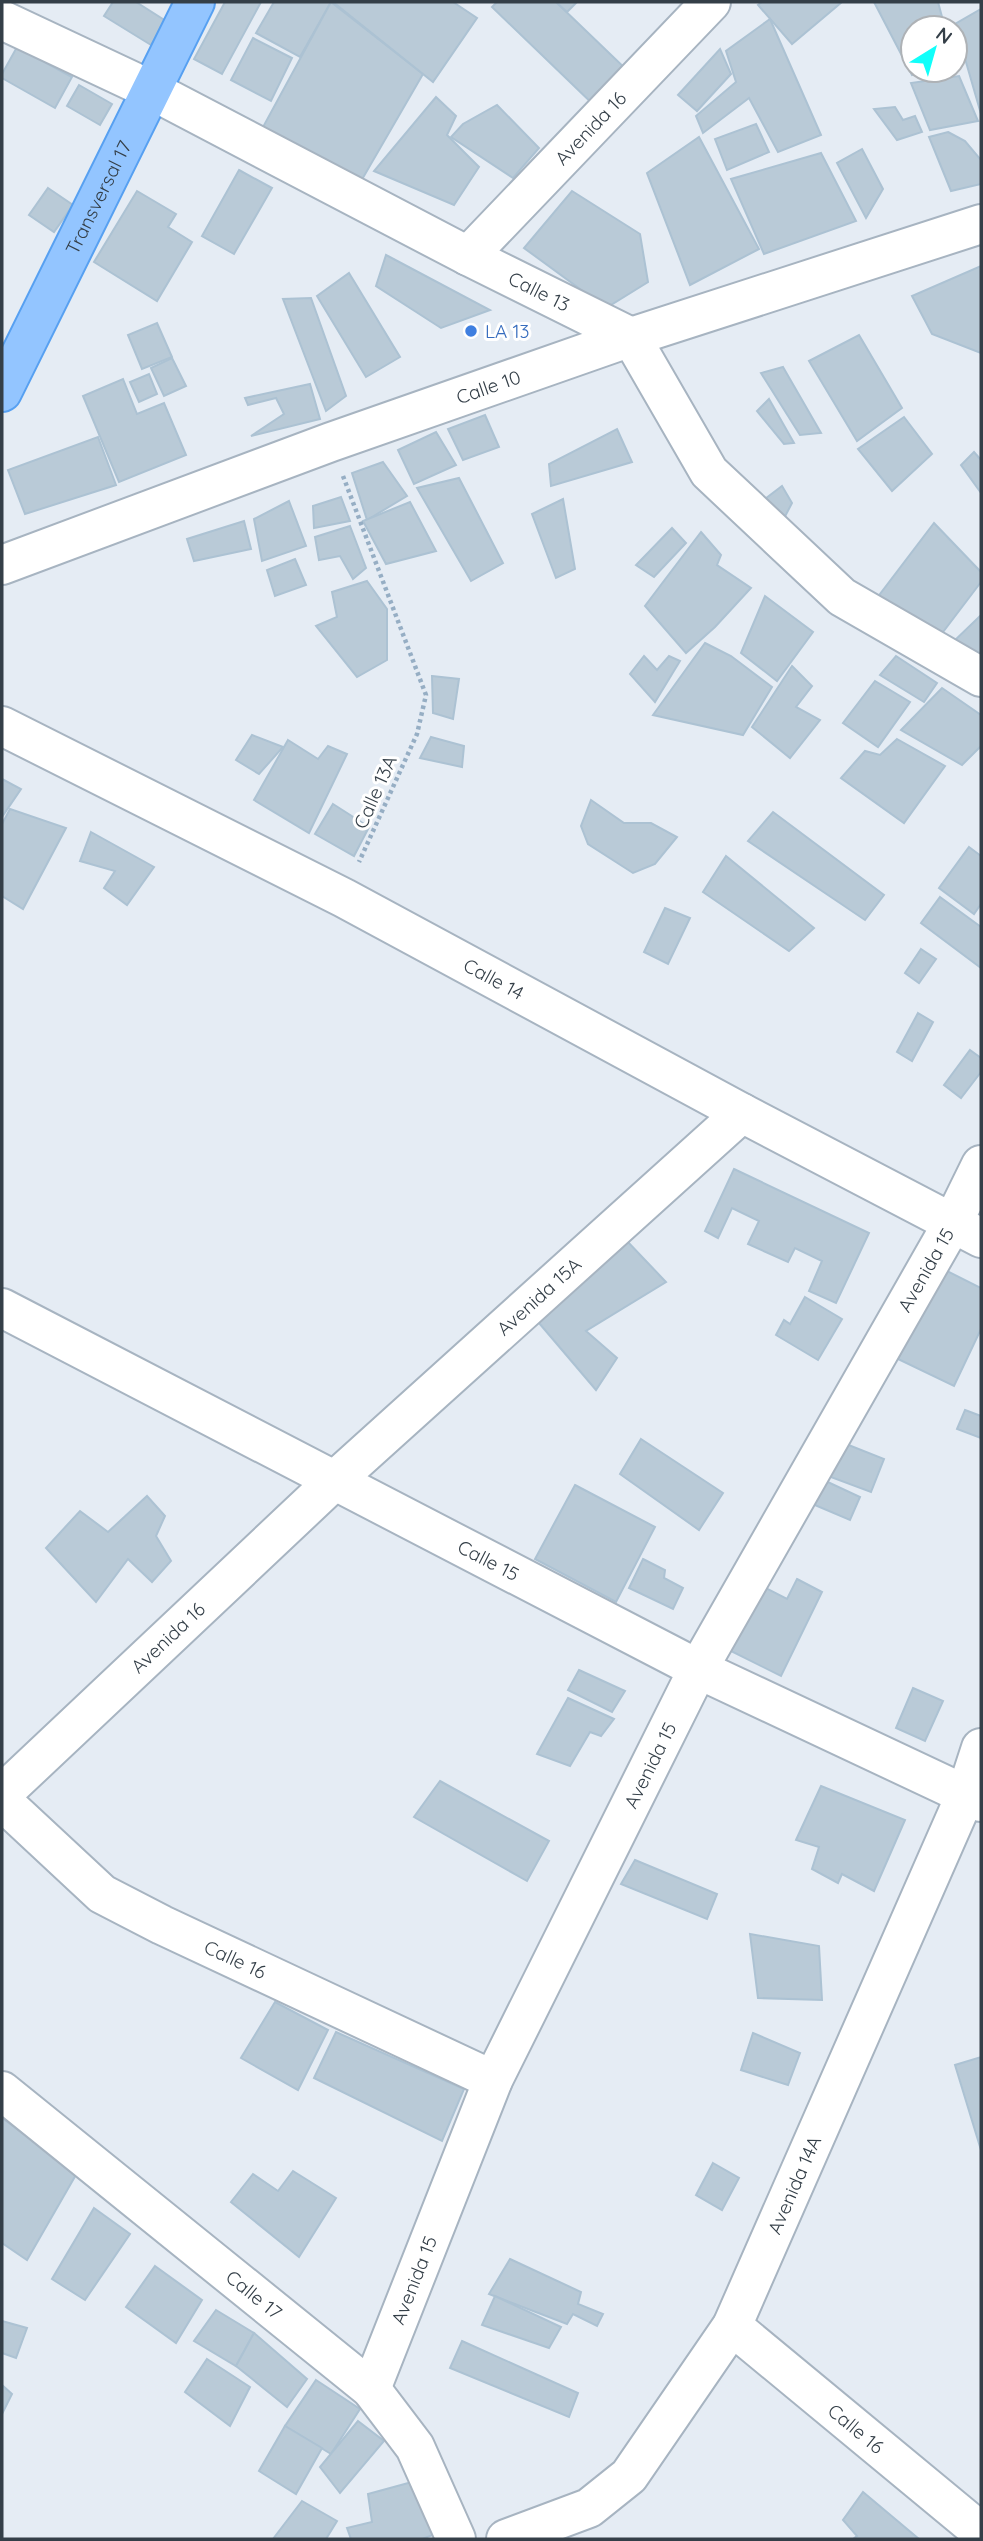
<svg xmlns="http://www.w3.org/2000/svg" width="983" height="2541" font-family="Quicksand,sans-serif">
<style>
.building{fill:#b9cad7;stroke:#acc2d3;stroke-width:2}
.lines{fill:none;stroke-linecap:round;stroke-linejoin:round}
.minor-casing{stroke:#a7b4c1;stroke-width:42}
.major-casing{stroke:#57a0f1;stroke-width:42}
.path{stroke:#96aec4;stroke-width:4.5;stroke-dasharray:3.5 3.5;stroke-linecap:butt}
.minor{stroke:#fff;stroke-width:38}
.major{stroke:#93c5ff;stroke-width:38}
.shop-dot{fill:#3f7fe0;stroke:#fff;stroke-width:2.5}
.labels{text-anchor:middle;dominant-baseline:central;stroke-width:6;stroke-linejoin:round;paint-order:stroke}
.street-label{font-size:19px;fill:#343f48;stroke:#fff}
.shop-label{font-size:19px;fill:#366cbe;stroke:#fff;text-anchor:start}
</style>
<rect width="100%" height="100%" fill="#e5ecf4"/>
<!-- building -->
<g class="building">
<polygon points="113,2 136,2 166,21 151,45 104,16"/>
<polygon points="225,2 261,2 222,74 194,59"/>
<polygon points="274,2 331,2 300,57 256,33"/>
<polygon points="331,2 423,74 360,183 263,127"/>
<polygon points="333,2 453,2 477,18 433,82"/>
<polygon points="497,2 556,2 631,74 598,109 492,7"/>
<polygon points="556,2 577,2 567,12"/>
<polygon points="762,2 842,2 792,44 758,5"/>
<polygon points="874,2 938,2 945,28 913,28 913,70 929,70 912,75"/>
<polygon points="981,9 981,114 955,24"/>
<polygon points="770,19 821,135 778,152 749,98 703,133 696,116 736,82 726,51"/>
<polygon points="253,38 292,58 271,101 231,80"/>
<polygon points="17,47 72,77 55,108 2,78 2,74"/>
<polygon points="720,49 731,74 697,111 678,95"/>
<polygon points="959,76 978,121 930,130 911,83"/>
<polygon points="79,85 112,104 100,125 67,106"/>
<polygon points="436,97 456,116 447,135 479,167 454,205 374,171"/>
<polygon points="497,105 539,148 513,178 451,137 463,124"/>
<polygon points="895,107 903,120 915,116 922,132 897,140 874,109"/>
<polygon points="756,124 769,152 727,170 715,139"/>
<polygon points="948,132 965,141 981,160 981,184 951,191 929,137"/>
<polygon points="699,137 759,249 690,285 647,173"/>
<polygon points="862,149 883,189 866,218 837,163"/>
<polygon points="821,153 856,221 764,254 731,179"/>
<polygon points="239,170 272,188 234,254 202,236"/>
<polygon points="48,188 73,205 54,232 29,215"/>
<polygon points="137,191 176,214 168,227 192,242 157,301 94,262"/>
<polygon points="572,191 640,234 648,282 606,308 524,248"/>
<polygon points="386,255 490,310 441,328 376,286"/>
<polygon points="981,266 981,353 932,334 912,296"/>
<polygon points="349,273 400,357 366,377 317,296"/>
<polygon points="311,298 346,396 326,411 283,299"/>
<polygon points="157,323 172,357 142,369 128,335"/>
<polygon points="859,335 902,408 857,441 809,361"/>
<polygon points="172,358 186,386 164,396 151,368"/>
<polygon points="783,367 821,433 800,435 761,373"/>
<polygon points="149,374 157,394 139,402 130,382"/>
<polygon points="123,379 137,414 164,403 186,455 119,482 83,396"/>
<polygon points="310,384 320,419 251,436 284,414 276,398 248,405 245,398"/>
<polygon points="769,399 794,443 784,444 757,411"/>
<polygon points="485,415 499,447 463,460 448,429"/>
<polygon points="904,417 932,454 892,491 858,449"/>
<polygon points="617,429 632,462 551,486 549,464"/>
<polygon points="436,432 456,465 414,484 398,450"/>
<polygon points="98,437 116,485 25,514 8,470"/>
<polygon points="974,452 981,460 981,493 961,465"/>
<polygon points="383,462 407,496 367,520 352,473"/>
<polygon points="459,478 503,563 471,581 417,488"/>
<polygon points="782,486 792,503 779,528 753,508"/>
<polygon points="341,497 350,521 314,528 313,506"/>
<polygon points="563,499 575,569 556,578 532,514"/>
<polygon points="289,501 306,546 262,561 254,519"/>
<polygon points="410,502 436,551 386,564 363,521"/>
<polygon points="244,521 251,549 194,561 187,539"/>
<polygon points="934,523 981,572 981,582 940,636 877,598"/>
<polygon points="350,526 366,568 353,579 340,556 319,560 315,537"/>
<polygon points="672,528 686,543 654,577 636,565"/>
<polygon points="701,532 721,555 717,565 751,588 715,627 686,653 645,606"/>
<polygon points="295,559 306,585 275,596 267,570"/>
<polygon points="367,581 387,609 387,660 357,677 316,626 337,617 332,592"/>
<polygon points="765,596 813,632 777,681 741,653"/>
<polygon points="981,615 981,653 971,664 954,641"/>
<polygon points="705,643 731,656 772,687 743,735 653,715"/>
<polygon points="644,656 657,670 669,656 680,661 655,702 630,674"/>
<polygon points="896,656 937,683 924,702 880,675"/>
<polygon points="792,666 812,686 796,707 820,720 790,758 752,727"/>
<polygon points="432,676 459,679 453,719 433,713"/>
<polygon points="875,681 910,702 878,747 843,723"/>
<polygon points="942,688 981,715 981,746 962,765 901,730"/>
<polygon points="252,735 283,747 259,774 236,760"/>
<polygon points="431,737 464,746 462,767 420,758"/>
<polygon points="897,739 945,766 904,823 841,778 865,751 880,755"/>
<polygon points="288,740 318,759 328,746 347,754 309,833 254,800"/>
<polygon points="2,779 21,789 2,817"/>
<polygon points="591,800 624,823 651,823 677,837 655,864 633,873 588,844 581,826"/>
<polygon points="333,804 369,827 354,856 315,834"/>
<polygon points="10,809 66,828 23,909 2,896 2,824"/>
<polygon points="773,812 884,895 865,920 748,841"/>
<polygon points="91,832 154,867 127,905 104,888 115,871 80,861"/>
<polygon points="969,847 981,856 981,904 974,914 939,888"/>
<polygon points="726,856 814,928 789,951 703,892"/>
<polygon points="940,897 981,927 981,968 921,923"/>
<polygon points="665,908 690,918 668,964 644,952"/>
<polygon points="921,949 936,959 919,983 905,973"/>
<polygon points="918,1013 933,1022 912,1061 897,1052"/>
<polygon points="970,1050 981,1058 981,1072 961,1098 944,1085"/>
<polygon points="734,1169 869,1233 836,1303 809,1291 822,1261 795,1248 788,1262 748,1244 759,1221 732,1208 718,1238 705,1231"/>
<polygon points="626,1240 666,1282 586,1331 617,1358 596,1390 539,1323"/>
<polygon points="941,1268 981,1288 981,1329 954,1386 898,1359"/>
<polygon points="805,1297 842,1319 818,1360 776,1335 784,1320 790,1324"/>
<polygon points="965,1410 981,1416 981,1438 957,1429"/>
<polygon points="641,1439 723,1493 699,1530 620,1474"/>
<polygon points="841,1442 884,1459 871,1492 828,1476"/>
<polygon points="817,1477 860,1497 850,1520 803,1500"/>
<polygon points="575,1485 655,1527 616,1602 535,1559"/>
<polygon points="147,1496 165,1516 156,1536 171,1561 152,1582 128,1559 96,1602 46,1548 80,1511 108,1532"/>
<polygon points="643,1559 665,1570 664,1578 683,1588 673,1609 629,1588"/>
<polygon points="797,1579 822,1592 781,1676 729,1650 760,1585 787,1599"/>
<polygon points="579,1670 625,1691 612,1712 568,1690"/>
<polygon points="913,1688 943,1701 925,1741 896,1728"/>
<polygon points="568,1698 614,1719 601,1736 590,1732 570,1766 537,1754"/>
<polygon points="440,1781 549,1841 527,1881 414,1817"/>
<polygon points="821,1786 905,1820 874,1891 842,1874 838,1883 812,1869 819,1847 796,1840"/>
<polygon points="635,1860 717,1894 707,1919 621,1884"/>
<polygon points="750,1934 819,1946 822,2000 758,1998"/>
<polygon points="275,2002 328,2030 298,2090 241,2058"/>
<polygon points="336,2032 464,2089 442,2141 314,2078"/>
<polygon points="753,2033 800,2053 788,2085 741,2070"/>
<polygon points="981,2057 981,2150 955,2065"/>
<polygon points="2,2118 77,2173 27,2260 2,2243"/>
<polygon points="713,2163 739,2178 722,2210 696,2195"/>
<polygon points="293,2171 336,2198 299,2257 231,2202 253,2174 278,2191"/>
<polygon points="94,2208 130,2234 85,2300 52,2279"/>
<polygon points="510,2259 581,2292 578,2304 603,2314 597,2326 573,2314 567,2324 489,2294"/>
<polygon points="155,2266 202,2300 176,2343 126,2307"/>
<polygon points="495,2296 561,2327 549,2348 482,2325"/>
<polygon points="216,2310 254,2333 236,2366 194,2341"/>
<polygon points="2,2321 27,2328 16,2358 2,2353"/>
<polygon points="254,2333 307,2379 287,2407 236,2366"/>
<polygon points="462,2341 578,2393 569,2417 450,2368"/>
<polygon points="207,2359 250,2387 230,2426 185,2392"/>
<polygon points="316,2380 360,2409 331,2454 285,2426"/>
<polygon points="2,2385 12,2394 2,2414"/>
<polygon points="358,2421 384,2441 340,2493 320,2467"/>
<polygon points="285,2426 322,2448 296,2494 259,2471"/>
<polygon points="412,2482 433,2535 422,2539 351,2539 347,2528 372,2522 368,2494"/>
<polygon points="863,2492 919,2539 853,2539 857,2536 843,2520"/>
<polygon points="302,2501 337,2521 326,2539 273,2539"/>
</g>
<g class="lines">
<defs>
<g id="minor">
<path id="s1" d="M 2,20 L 151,90 L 468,256 L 631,337 L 709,472 L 842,597 L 981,677"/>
<path id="s2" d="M 468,256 L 711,2"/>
<path id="s3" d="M 2,565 L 331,442 L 631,337 L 981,224"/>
<path id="s4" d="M 2,726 L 344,898 L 742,1113 L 981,1238"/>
<path id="s5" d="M 2,1308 L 698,1669 L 981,1802"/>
<path id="s6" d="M 2,1794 L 334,1481 L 742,1113"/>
<path id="s7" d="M 2,1801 L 102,1894 L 162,1925 L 493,2080"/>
<path id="s8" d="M 2,2091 L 371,2389 L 415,2447 L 456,2539"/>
<path id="s9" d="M 732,2326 L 981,2532"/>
<path id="s10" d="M 371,2389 L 493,2080 L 698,1669 L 952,1224 L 981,1165"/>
<path id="s11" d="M 506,2539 L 589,2508 L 629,2476 L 732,2326 L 966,1794 L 981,1748"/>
</g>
<g id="major">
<path id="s12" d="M 2,392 L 195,2"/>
</g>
</defs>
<!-- minor casing -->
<use href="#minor" class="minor-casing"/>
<!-- major casing -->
<use href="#major" class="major-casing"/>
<!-- path -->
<polyline class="path" points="343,476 426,695 417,734 359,862"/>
<!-- minor -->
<use href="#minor" class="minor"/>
<!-- major -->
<use href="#major" class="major"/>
</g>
<!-- markers -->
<circle class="shop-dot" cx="471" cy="331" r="7"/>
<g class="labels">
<!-- street labels -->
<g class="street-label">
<text stroke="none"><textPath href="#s2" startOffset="177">Avenida 16</textPath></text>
<text stroke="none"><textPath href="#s12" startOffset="217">Transversal 17</textPath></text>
<text stroke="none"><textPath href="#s1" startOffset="602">Calle 13</textPath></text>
<text stroke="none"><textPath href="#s3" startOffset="518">Calle 10</textPath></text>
<text transform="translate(375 792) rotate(-66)">Calle 13A</text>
<text stroke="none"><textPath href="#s4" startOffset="553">Calle 14</textPath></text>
<text stroke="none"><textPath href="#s10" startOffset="1251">Avenida 15</textPath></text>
<text stroke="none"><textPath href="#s6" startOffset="732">Avenida 15A</textPath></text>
<text stroke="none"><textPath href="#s5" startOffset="548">Calle 15</textPath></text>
<text stroke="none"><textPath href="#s6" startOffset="228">Avenida 16</textPath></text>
<text stroke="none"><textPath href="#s10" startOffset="684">Avenida 15</textPath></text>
<text stroke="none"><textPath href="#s7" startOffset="285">Calle 16</textPath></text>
<text stroke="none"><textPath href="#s11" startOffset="476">Avenida 14A</textPath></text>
<text stroke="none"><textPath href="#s10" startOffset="117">Avenida 15</textPath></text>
<text stroke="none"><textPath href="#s8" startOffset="324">Calle 17</textPath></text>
<text stroke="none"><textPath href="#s9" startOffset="161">Calle 16</textPath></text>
</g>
<!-- shop labels -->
<g class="shop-label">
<text x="485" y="331">LA 13</text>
</g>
</g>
<!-- border -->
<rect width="983" height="2541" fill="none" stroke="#343f48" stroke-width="7"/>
<!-- north arrow -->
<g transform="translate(934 49) rotate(37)"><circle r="33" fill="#ffffff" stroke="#aeb2b6" stroke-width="2"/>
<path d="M0-5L12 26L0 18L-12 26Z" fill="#11fffa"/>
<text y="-10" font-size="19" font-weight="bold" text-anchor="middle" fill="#343f48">N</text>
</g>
</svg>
